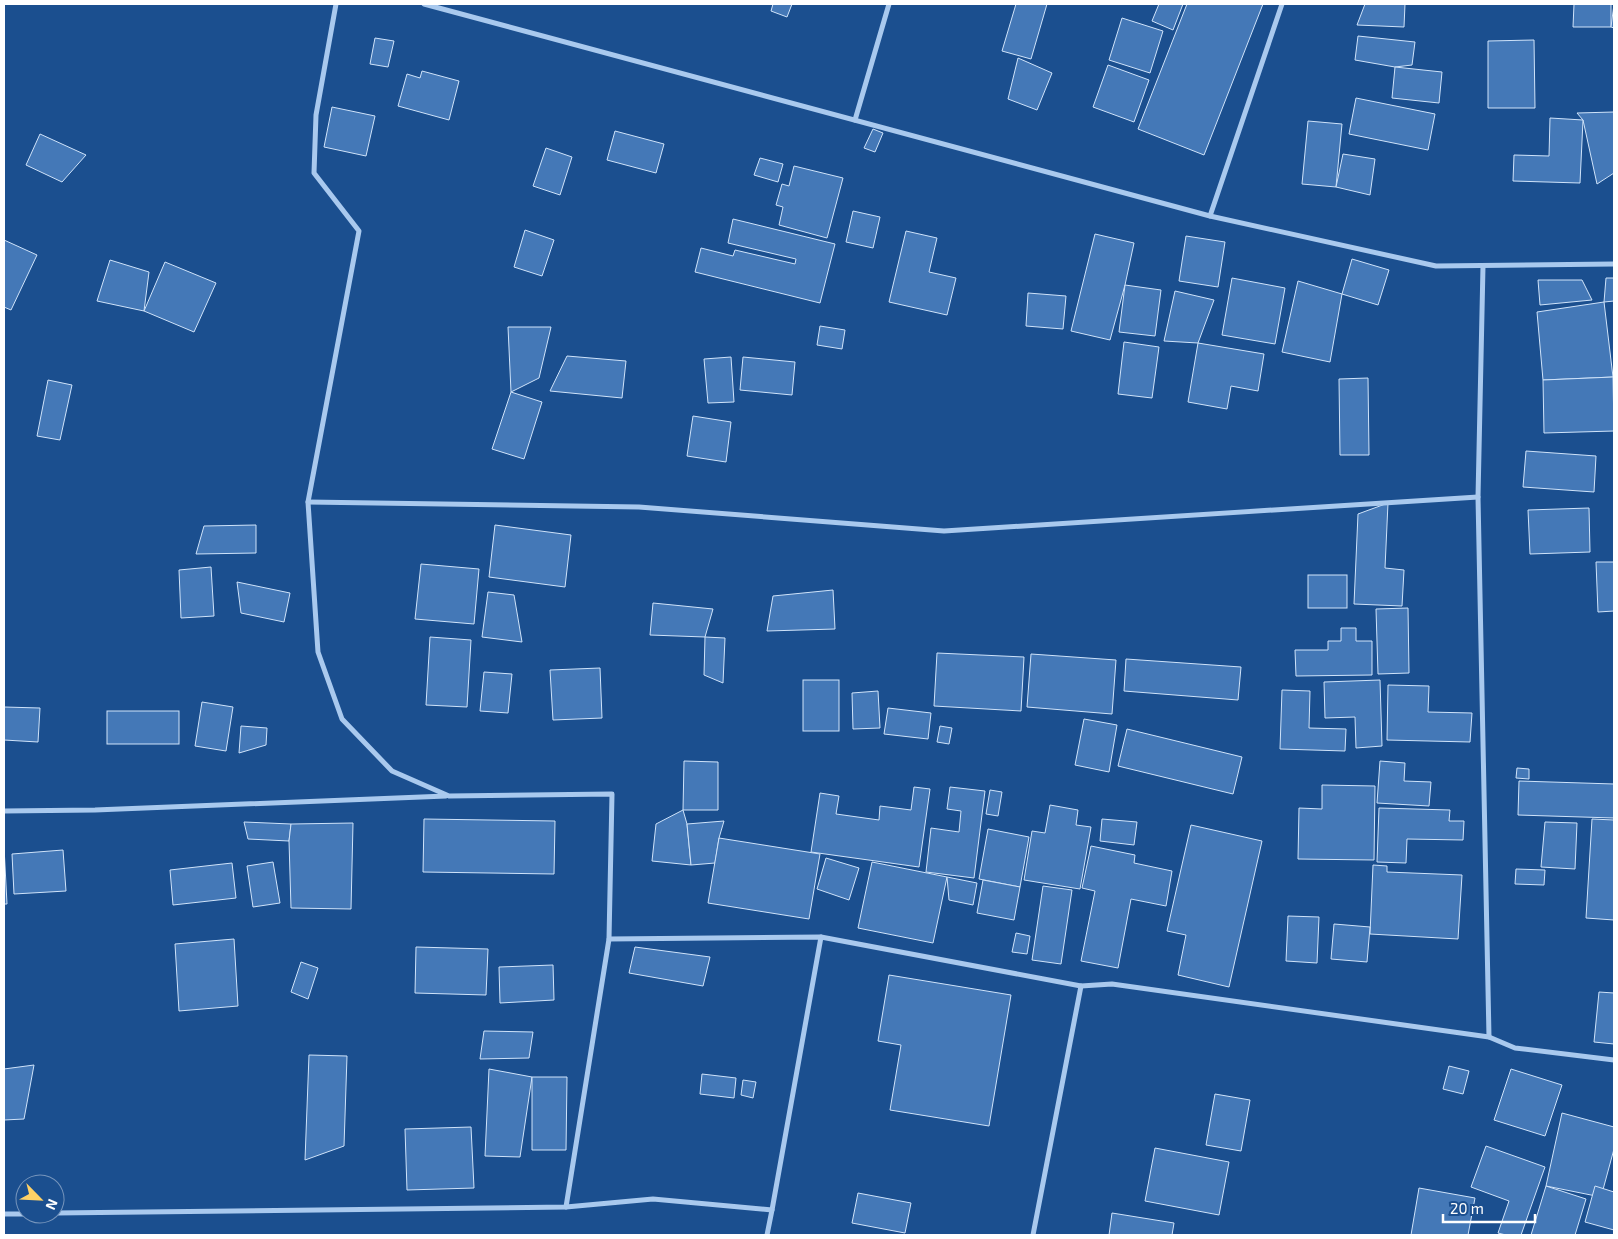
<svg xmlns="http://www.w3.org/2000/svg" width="1618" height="1239" font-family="'Exo 2',sans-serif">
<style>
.building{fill:#4478b7;stroke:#cfe3fa}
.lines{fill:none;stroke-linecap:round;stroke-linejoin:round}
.street{stroke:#a9c9ee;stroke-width:5}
</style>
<rect width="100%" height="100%" fill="#1b4f8f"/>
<!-- building -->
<g class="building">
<polygon points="772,4 792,4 787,17 771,11 773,4"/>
<polygon points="1016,4 1047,4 1031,59 1002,51"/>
<polygon points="1159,4 1183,4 1173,30 1152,21"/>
<polygon points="1187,4 1263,4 1204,155 1138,129"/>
<polygon points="1365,4 1405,4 1404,27 1357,25"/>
<polygon points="1574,4 1611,4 1611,27 1573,27"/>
<polygon points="1614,4 1614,28 1611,27"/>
<polygon points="1122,18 1163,31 1150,73 1109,60"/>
<polygon points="1358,36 1415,42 1412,65 1395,67 1355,60"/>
<polygon points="375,38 394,41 388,67 370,64"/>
<polygon points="1534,40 1535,108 1488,108 1488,41"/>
<polygon points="1018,58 1052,73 1037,110 1008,99"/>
<polygon points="1108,65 1149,80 1134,122 1093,107"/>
<polygon points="1395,67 1442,72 1439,103 1392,98"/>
<polygon points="422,71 459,81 449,120 398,106 407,74 420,78"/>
<polygon points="1356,98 1435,114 1428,150 1349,134"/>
<polygon points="332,107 375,116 366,156 324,147"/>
<polygon points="1614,112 1614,173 1597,184 1583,120 1577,113"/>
<polygon points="1550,118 1583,120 1580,183 1513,181 1514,155 1549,156"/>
<polygon points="1308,121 1342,124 1336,187 1302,184"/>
<polygon points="873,129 883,133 875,152 864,148"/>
<polygon points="615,131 664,144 656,173 607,160"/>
<polygon points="40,134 86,155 62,182 26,165"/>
<polygon points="546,148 572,157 560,195 533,186"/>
<polygon points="1343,154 1375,159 1370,195 1336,187"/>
<polygon points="760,158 783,164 778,182 754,175"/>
<polygon points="794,166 843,178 827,238 779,225 783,207 776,205 782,184 789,186"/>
<polygon points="853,211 880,217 873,248 846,242"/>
<polygon points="733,219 835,244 820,303 695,272 701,248 733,256 735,250 795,264 796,259 728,243"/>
<polygon points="525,230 554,240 542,276 514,267"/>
<polygon points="906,231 937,238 929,272 956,278 947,315 889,302"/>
<polygon points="1095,234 1134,243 1125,285 1110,340 1071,331"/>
<polygon points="1186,236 1225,242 1218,287 1179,281"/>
<polygon points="4,240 37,255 11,310 4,307"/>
<polygon points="1352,259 1389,270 1378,305 1342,294"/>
<polygon points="110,260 149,272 144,311 97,301"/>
<polygon points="165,262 216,283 194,332 144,311"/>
<polygon points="1232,278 1285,288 1275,344 1222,335"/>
<polygon points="1606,278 1614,278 1614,301 1604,302"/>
<polygon points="1538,280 1582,280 1592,300 1540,305"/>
<polygon points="1298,281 1342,294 1330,362 1282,352"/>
<polygon points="1125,285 1161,290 1155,336 1119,332"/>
<polygon points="1175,291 1214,300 1198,343 1164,341"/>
<polygon points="1028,293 1066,296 1063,329 1026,326"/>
<polygon points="1604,302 1613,377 1543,380 1537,312"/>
<polygon points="820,326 845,330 842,349 817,345"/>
<polygon points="508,327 551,327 539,378 511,392"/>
<polygon points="1124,342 1159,347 1152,398 1118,394"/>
<polygon points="1198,343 1264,354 1258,391 1231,386 1227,409 1188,402"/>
<polygon points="567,356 626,361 622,398 550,391"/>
<polygon points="731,357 734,402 708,403 704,359"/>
<polygon points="743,357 795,362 792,395 740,390"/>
<polygon points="1613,377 1614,431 1544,433 1543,380"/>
<polygon points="1368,378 1369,455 1340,455 1339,379"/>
<polygon points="48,380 72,385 60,440 37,436"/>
<polygon points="511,392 542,402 524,459 492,449"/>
<polygon points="693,416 731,422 726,462 687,456"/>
<polygon points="1526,451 1596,456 1594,492 1523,487"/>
<polygon points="1388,503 1385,568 1404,570 1402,606 1354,604 1358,514"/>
<polygon points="1589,508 1590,552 1530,554 1528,510"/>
<polygon points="256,525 256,553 196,554 204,526"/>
<polygon points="495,525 571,535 565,587 489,577"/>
<polygon points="1596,562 1614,562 1614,611 1598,612"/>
<polygon points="421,564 479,569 474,624 415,619"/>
<polygon points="211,567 214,616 181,618 179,570"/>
<rect x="1308" y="575" width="39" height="33"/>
<polygon points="237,582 290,593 284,622 241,613"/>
<polygon points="833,590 835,629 767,631 773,596"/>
<polygon points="488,592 514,595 522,642 482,637"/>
<polygon points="653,603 713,609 705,637 650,635"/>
<polygon points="1408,608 1409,673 1378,674 1376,609"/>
<polygon points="1341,628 1356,628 1356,641 1372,641 1372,675 1296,676 1295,650 1328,650 1328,641 1341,641"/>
<polygon points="430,637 471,640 467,707 426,705"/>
<polygon points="705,637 725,638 723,683 704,675"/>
<polygon points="937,653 1024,657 1021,711 934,706"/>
<polygon points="1031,654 1116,660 1112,714 1027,707"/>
<polygon points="1126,659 1241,667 1238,700 1124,691"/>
<polygon points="600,668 602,718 553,720 550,670"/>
<polygon points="484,672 512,674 508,713 480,711"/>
<rect x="803" y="680" width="36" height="51"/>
<polygon points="1380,680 1382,746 1356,748 1355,717 1325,718 1324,682"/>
<polygon points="1388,685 1429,686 1428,712 1472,713 1470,742 1387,740"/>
<polygon points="1282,690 1310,691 1309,728 1346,729 1345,751 1280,749"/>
<polygon points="878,691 880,728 853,729 852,693"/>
<polygon points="202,702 233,707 226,751 195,746"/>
<polygon points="4,707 40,708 38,742 4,740"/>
<polygon points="888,708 931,713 928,739 884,734"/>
<rect x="107" y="711" width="72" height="33"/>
<polygon points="1084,719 1117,725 1109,772 1075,765"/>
<polygon points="241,726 267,728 266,745 239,753"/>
<polygon points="940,726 952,728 949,744 937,742"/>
<polygon points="1127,729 1242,757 1233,794 1118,766"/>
<polygon points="684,761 718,762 718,810 683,810"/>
<polygon points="1380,761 1405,763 1404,781 1431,782 1429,806 1377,803"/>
<polygon points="1517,768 1529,769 1529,779 1516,778"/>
<polygon points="1519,781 1614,784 1614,818 1518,815"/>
<polygon points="1322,785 1375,786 1374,860 1298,859 1299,808 1322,809"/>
<polygon points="914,787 930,789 919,867 811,852 820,793 839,796 836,814 879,820 880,806 911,810"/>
<polygon points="950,787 985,791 974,878 926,872 931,828 959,832 961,811 947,809"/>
<polygon points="990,790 1002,792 998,816 986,814"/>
<polygon points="1050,805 1078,810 1076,825 1091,827 1080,889 1024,880 1032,831 1045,833"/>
<polygon points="1379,808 1450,810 1449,821 1464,821 1463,840 1407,839 1406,863 1377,862"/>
<polygon points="683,810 687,824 691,865 652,861 656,824"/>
<polygon points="424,819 555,821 554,874 423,872"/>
<polygon points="1102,819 1137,822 1134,845 1100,841"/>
<polygon points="1592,819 1614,820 1614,920 1586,918"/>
<polygon points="724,821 719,838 715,863 691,865 687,824"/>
<polygon points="244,822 291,824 289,841 248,839"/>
<polygon points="1545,822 1577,823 1575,869 1541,867"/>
<polygon points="353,823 351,909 291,908 289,841 291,824"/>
<polygon points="1191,825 1262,841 1229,987 1178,975 1186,935 1167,931"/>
<polygon points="988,829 1029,837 1020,887 979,879"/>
<polygon points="719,838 820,854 809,919 708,903"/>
<polygon points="1091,846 1135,855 1134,863 1172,871 1166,906 1131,899 1118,968 1081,961 1095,891 1082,888"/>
<polygon points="4,847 7,904 4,904"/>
<polygon points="63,850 66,891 14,894 12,854"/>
<polygon points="826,858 859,868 849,900 817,889"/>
<polygon points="273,862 280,903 253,907 247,866"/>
<polygon points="872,862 947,877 933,943 858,928"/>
<polygon points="232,863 236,898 173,905 170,870"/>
<polygon points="1373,865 1387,866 1387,872 1462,875 1458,939 1370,934"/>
<polygon points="1516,869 1545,870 1544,885 1515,884"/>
<polygon points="947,877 977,883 973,905 949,900"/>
<polygon points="983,880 1020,887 1014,920 977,913"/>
<polygon points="1043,886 1072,890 1061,964 1032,960"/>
<polygon points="1288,916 1319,917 1317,963 1286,961"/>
<polygon points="1334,924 1370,927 1367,962 1331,959"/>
<polygon points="1016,933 1030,936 1027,954 1012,952"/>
<polygon points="234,939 238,1006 179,1011 175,944"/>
<polygon points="416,947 488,949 486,995 415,993"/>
<polygon points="635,947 710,957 703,986 629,973"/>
<polygon points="301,962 318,968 308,999 291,992"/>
<polygon points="553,965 554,1000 500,1003 499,967"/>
<polygon points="889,975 1011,995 989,1126 890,1110 901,1045 878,1041"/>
<polygon points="1599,992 1614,993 1614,1044 1594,1042"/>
<polygon points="484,1031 533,1032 529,1058 480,1059"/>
<polygon points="309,1055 347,1056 344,1146 305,1160"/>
<polygon points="34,1065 24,1119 4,1120 4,1069"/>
<polygon points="1449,1066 1469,1071 1463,1094 1443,1089"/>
<polygon points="489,1069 532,1077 520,1157 485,1156"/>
<polygon points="1511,1069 1562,1085 1545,1136 1494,1120"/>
<polygon points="702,1074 736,1078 734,1098 700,1094"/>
<polygon points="532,1077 567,1077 566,1150 532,1150"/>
<polygon points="743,1080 756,1082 753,1098 741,1095"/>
<polygon points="1215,1094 1250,1100 1241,1151 1206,1145"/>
<polygon points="1562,1113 1614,1127 1614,1149 1601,1197 1546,1186"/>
<polygon points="471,1127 474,1188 407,1190 405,1129"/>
<polygon points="1486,1146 1545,1167 1521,1235 1506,1235 1498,1233 1509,1201 1471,1187"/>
<polygon points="1155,1148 1229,1162 1219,1215 1145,1201"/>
<polygon points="1546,1186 1586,1199 1575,1235 1531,1235"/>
<polygon points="1595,1186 1614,1192 1614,1230 1585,1222"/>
<polygon points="1419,1188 1475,1198 1468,1235 1411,1235"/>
<polygon points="858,1193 911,1203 905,1233 852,1223"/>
<polygon points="1112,1213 1174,1223 1172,1235 1109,1235"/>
</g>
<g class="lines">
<!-- street -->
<g class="street">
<polyline points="336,4 316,115 314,173 359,231 308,502 318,652 342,719 392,771 449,796 612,794 609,939 566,1207"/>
<polyline points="424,4 1210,216 1436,266 1614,264"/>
<polyline points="855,120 889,4"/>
<polyline points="1210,216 1282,4"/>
<polyline points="1483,266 1478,497 1489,1037"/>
<polyline points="308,502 639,507 944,531 1478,497"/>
<polyline points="4,811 95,810 446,796"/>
<polyline points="609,939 821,937 1081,986 1112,984 1489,1037 1515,1048 1614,1060"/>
<polyline points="55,1213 566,1207 653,1199 772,1210 821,937"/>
<polyline points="4,1214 25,1214"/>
<polyline points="767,1235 772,1210"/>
<polyline points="1033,1235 1081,986"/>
</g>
</g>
<!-- border -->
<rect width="1618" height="1239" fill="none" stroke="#ffffff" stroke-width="10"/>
<!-- north arrow -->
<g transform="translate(40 1199) rotate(114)"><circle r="24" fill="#1b4f8f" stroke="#7695bc"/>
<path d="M0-4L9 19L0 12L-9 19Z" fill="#ffd166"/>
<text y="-8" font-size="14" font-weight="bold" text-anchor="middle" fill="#ffffff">N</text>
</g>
<!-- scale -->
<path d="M1443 1214v8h92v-8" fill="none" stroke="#ffffff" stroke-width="2.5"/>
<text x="1450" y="1214" font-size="15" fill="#ffffff" stroke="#1b4f8f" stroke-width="4" paint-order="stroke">20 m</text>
</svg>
